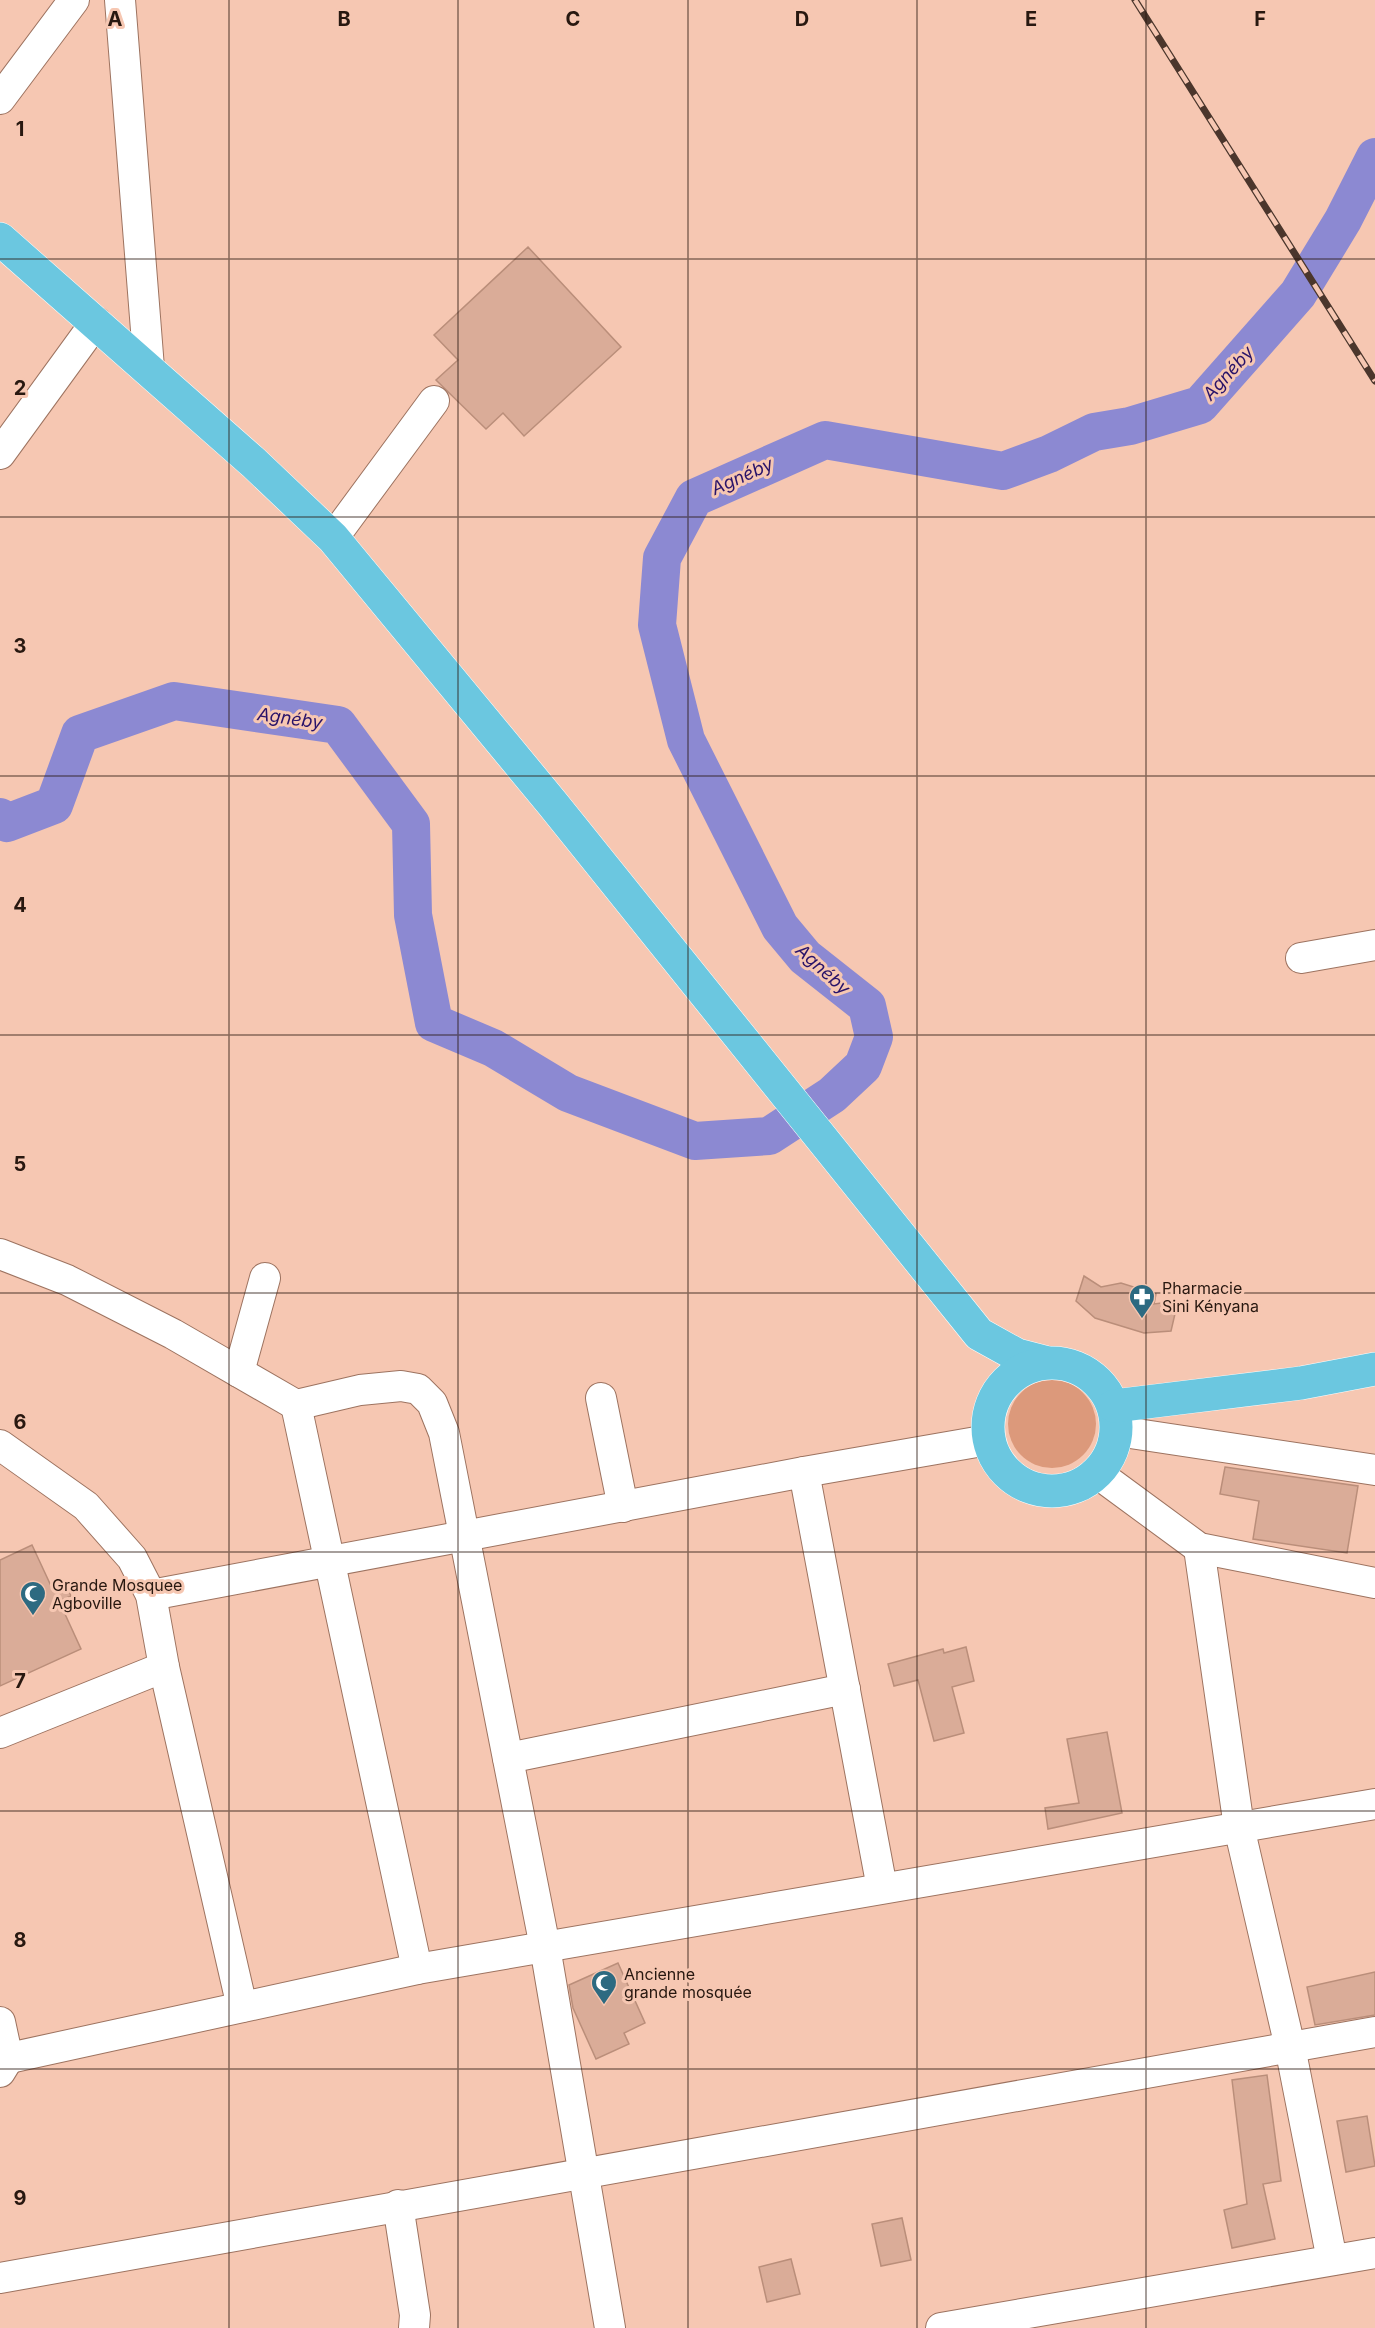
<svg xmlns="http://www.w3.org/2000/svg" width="1375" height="2328" font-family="Inter,sans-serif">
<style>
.green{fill:#dc997b}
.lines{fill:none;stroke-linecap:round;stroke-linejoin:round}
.river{stroke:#8c89d2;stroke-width:38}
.building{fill:#daac98;stroke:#ba8e7a;stroke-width:1.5}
.minor-casing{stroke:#9d7360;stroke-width:32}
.major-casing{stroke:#fff;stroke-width:34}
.minor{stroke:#fff;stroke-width:30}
.major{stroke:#6bc7e0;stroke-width:33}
.rail-casing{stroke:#4b362c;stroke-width:7}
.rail{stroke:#f6c7b2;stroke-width:4.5;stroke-dasharray:14;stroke-linecap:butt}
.grid{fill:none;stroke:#281810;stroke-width:1.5;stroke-opacity:0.55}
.labels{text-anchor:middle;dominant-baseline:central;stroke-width:6;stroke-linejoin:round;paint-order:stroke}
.poi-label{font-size:16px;fill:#281810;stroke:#f6c7b2;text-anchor:start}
.water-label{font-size:18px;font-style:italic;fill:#291369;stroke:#f6c7b2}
.grid-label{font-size:20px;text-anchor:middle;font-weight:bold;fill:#281810;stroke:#f6c7b2;stroke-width:6;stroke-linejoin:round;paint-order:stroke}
</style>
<rect width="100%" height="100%" fill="#f6c7b2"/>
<!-- green -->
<circle class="green" cx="1052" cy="1424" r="44"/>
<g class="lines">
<!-- river -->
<polyline class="river" points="0,817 7,823 54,805 80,734 174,701 338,725 411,824 413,915 434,1023 493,1048 568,1093 695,1141 769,1136 832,1095 863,1066 874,1037 867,1006 805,957 780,927 686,740 657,625 662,558 694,498 825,440 1003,471 1049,454 1094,432 1130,426 1200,405 1298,294 1343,220 1375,157"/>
</g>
<!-- building -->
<g class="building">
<polygon points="528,247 621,347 524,436 503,413 486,429 436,380 458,360 434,335"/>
<polygon points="1084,1276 1101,1287 1121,1283 1156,1294 1154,1304 1178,1301 1171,1331 1144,1333 1095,1318 1076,1301"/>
<polygon points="1225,1467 1358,1486 1347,1553 1253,1539 1259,1501 1220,1494"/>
<polygon points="32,1545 52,1588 65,1582 71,1596 59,1601 81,1649 0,1686 0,1560"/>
<polygon points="966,1647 974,1681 952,1687 964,1733 934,1741 918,1680 894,1686 888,1664 943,1649 944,1653"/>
<polygon points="1107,1732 1122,1813 1048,1829 1045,1808 1079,1803 1067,1739"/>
<polygon points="618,1963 645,2023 624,2033 629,2044 596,2059 573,2008 569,1985"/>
<polygon points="1375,1972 1375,2015 1315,2025 1307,1987"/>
<polygon points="1267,2075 1281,2181 1263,2184 1275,2239 1232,2248 1224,2210 1247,2204 1232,2080"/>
<polygon points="1367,2116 1375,2166 1346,2172 1337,2121"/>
<polygon points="902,2218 911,2260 881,2266 872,2224"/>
<polygon points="791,2259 800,2294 767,2302 759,2267"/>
</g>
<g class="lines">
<defs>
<g id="minor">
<polyline points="120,0 149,368"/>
<polyline points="0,99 74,0"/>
<polyline points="0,454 96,322"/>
<polyline points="333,538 434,401"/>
<polyline points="1301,958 1375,945"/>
<polyline points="0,1254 67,1280 173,1334 296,1405 360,1390 401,1386 418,1389 432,1403 444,1433 545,1947 610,2328"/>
<polyline points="239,1372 265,1278"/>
<polyline points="601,1398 623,1507"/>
<polyline points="296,1405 417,1969"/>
<polyline points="1117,1431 1375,1470"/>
<polyline points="0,1445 86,1506 132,1558 151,1595 164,1667 242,2007"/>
<polyline points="804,1472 882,1888"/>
<polyline points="1097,1473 1199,1548 1375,1583"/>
<polyline points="1199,1548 1239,1827 1290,2047 1332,2260"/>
<polyline points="151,1595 804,1472 988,1440"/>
<polyline points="0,1733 164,1667"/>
<polyline points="508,1758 845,1689"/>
<polyline points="0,2022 8,2059 0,2072"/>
<polyline points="0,2060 417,1969 1375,1804"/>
<polyline points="398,2205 415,2315 414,2328"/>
<polyline points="0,2278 1375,2032"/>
<polyline points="941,2328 1375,2253"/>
</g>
<g id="major">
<polyline points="0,239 254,463 333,538 552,803 979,1334 1017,1355 1044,1362"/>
<circle cx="1052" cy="1427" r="64"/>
<polyline points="1114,1406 1301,1383 1375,1369"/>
</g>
</defs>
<!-- minor casing -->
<use href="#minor" class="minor-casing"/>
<!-- major casing -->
<use href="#major" class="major-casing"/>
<!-- minor -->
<use href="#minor" class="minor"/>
<!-- major -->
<use href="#major" class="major"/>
<defs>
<polyline id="rail" points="1135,0 1375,381"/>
</defs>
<!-- rail casing -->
<use href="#rail" class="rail-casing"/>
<!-- rail -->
<use href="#rail" class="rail"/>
</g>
<!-- grid -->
<path class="grid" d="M 229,0 L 229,2328M 458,0 L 458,2328M 688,0 L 688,2328M 917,0 L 917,2328M 1146,0 L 1146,2328M 0,259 L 1375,259M 0,517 L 1375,517M 0,776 L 1375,776M 0,1035 L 1375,1035M 0,1293 L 1375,1293M 0,1552 L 1375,1552M 0,1811 L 1375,1811M 0,2069 L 1375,2069"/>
<!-- icons -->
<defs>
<symbol id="pharmacy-pin" viewBox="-11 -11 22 30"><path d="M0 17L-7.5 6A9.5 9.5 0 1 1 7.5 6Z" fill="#2d6a81" stroke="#f6c7b2"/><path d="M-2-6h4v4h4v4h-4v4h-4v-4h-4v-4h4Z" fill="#fff"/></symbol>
<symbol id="mosque-pin" viewBox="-11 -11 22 30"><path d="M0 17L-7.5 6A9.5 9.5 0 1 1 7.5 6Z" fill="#2d6a81" stroke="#f6c7b2"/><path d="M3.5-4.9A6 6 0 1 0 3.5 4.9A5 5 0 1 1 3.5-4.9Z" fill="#fff"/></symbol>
</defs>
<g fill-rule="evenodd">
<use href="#pharmacy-pin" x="1127" y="1282" width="30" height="40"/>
<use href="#mosque-pin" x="18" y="1579" width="30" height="40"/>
<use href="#mosque-pin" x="589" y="1968" width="30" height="40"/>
</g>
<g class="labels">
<!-- poi labels -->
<g class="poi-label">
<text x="1162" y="1288">Pharmacie<tspan x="1162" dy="18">Sini Kényana</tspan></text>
<text x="52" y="1585">Grande Mosquee<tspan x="52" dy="18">Agboville</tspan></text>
<text x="624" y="1974">Ancienne<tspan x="624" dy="18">grande mosquée</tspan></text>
</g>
<!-- water labels -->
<g class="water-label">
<text transform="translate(1228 373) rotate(-48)">Agnéby</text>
<text transform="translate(742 476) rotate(-24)">Agnéby</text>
<text transform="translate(290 718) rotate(8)">Agnéby</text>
<text transform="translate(823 969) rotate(42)">Agnéby</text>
</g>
</g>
<g class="grid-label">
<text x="115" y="26">A</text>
<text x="344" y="26">B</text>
<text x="573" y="26">C</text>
<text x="802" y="26">D</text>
<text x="1031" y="26">E</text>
<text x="1260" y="26">F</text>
<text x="20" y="136">1</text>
<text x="20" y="395">2</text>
<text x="20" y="653">3</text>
<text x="20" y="912">4</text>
<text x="20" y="1171">5</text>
<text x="20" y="1429">6</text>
<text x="20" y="1688">7</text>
<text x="20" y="1947">8</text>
<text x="20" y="2205">9</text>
</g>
</svg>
